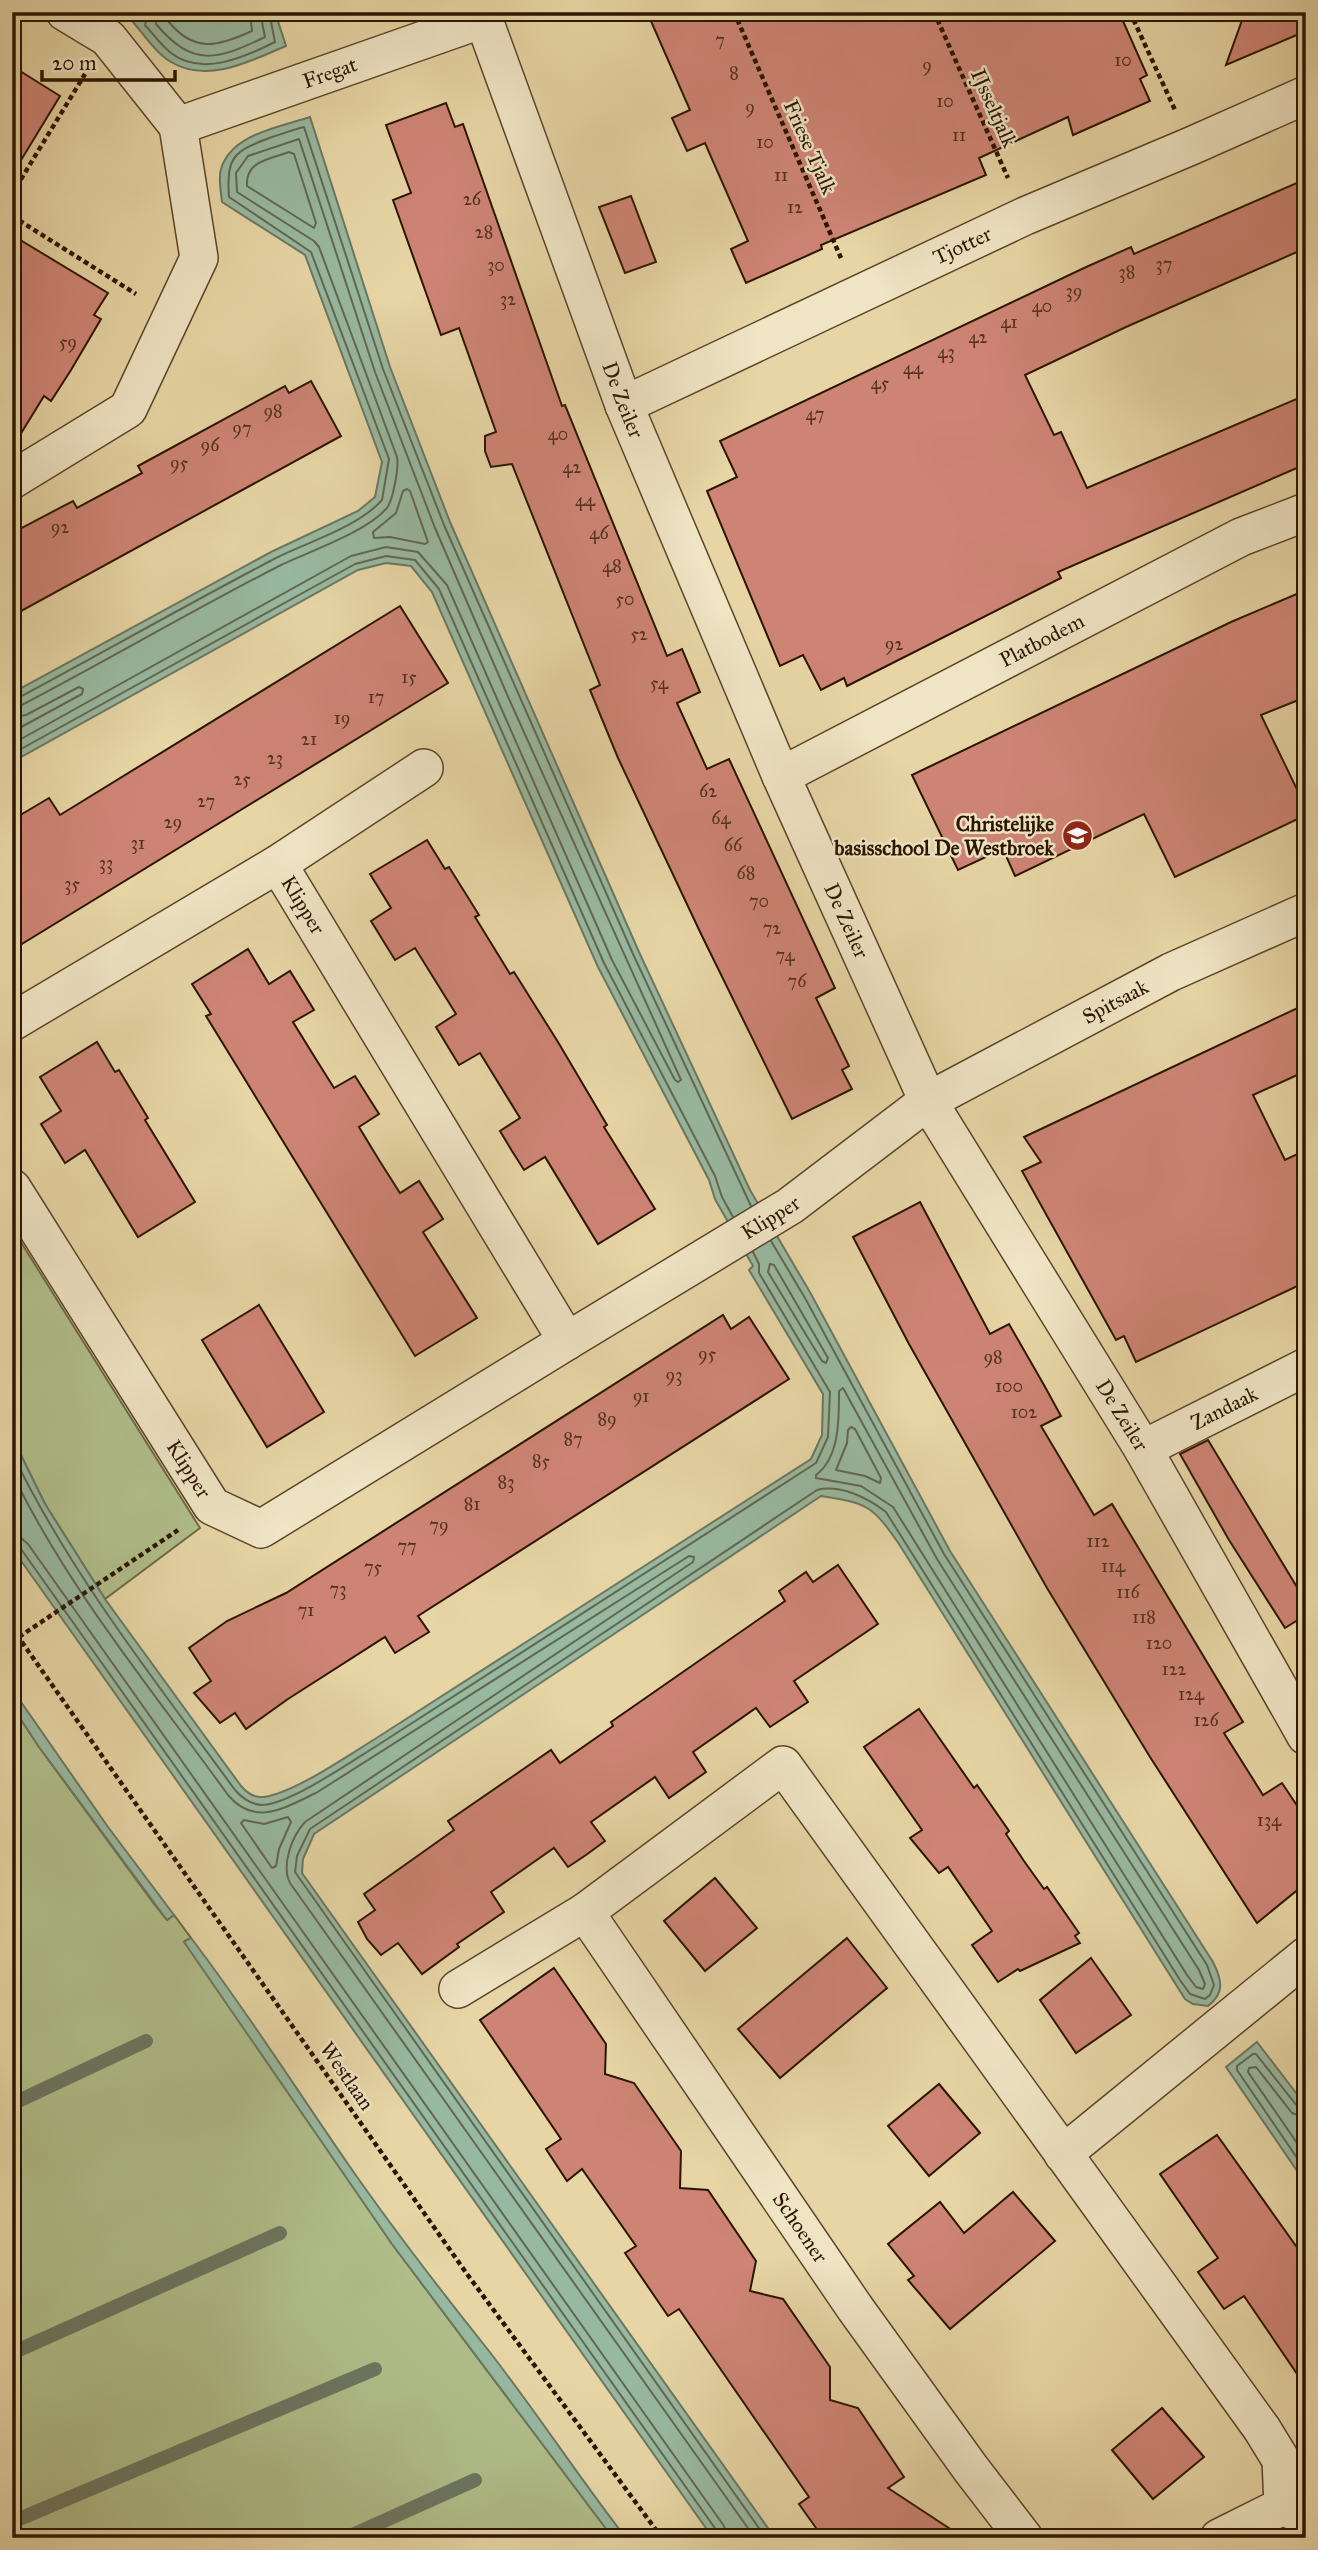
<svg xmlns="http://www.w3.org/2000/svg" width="1318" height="2550" font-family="'IM FELL Great Primer',serif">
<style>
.green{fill:#b0be8a;stroke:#6e6a46;stroke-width:2}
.water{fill:#98b9a1;stroke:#6c7761;stroke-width:2}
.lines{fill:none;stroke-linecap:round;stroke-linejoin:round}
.shore{stroke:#626751;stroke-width:2}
.stream{stroke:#6c7761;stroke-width:14}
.building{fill:#ce8475;stroke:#2b1501;stroke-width:2}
.street-casing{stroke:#5a452a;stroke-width:40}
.path{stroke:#2b1501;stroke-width:4.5;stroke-dasharray:5 3.5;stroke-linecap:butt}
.street{stroke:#efe4c4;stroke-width:37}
.labels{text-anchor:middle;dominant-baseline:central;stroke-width:5;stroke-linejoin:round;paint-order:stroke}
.number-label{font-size:18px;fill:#54311e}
.street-label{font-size:21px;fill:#2b1501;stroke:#efe4c4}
.poi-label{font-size:21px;font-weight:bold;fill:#2b1501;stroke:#efe4c4;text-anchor:end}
</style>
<rect width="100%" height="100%" fill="#e7d5a5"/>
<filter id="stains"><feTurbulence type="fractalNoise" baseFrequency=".00286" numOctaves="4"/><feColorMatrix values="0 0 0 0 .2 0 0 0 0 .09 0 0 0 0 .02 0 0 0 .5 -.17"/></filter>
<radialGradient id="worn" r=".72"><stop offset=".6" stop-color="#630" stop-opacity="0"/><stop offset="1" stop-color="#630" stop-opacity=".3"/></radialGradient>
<!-- green -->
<g class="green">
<polygon points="12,1228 200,1528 105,1599 45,1504 12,1437"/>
<polygon points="12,1706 39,1747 154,1904 167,1920 174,1915 191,1938 185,1941 392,2244 613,2538 12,2538"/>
</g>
<!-- water -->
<g class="water">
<path d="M 145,12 L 275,12 L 286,46 C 250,61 208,84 171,62 C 156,53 144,35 133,22 Z"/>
<path d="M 310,117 L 390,367 L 450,522 L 639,952 L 750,1190 L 811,1294 L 950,1551 L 1213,1962 C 1222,1980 1225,1993 1208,2006 L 1193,2004 L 1185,1999 L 899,1544 C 872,1505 867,1503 821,1496 L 314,1834 L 303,1859 L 302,1873 L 775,2538 L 713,2538 L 12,1548 L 12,1437 L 45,1504 L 105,1599 L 241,1786 C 247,1793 254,1798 264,1797 C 294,1793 347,1756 375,1739 L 811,1459 L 822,1435 L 823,1394 L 749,1270 L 753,1266 L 715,1199 L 709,1180 L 598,967 L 432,592 L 411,566 L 386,563 L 358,570 L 12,762 L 12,693 L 271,552 L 358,511 L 375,497 L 382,462 L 305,255 L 222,202 C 221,192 218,178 221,169 C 231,134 280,127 310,117 Z"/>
<polygon points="12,1689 108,1827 174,1915 167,1920 39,1747 12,1706"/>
<path d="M 191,1938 C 247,2011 296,2089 348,2164 C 391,2226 438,2287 485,2346 C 534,2408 577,2475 626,2538 L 613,2538 L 392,2244 L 184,1942 Z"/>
<polygon points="1257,2042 1306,2106 1306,2184 1226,2067"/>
</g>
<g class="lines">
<!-- shore -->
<g class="shore">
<path d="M 148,12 L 145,25 C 153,34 161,45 171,53 C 202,77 245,57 275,42 L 269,12"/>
<path d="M 157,12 L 156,24 C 193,68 217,60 265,37 L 260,12"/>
<path d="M 168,12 L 168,21 C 194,53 217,47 252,31 L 250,12"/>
<path d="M 289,152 L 294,154 L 316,223 L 314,228 L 247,186 C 245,161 270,159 289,152 Z"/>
<polygon points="407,489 410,491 428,542 425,544 390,537 374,538 373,532 396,513 403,491"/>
<path d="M 12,699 L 18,698 C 104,652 188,604 274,559 C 307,542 357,528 382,500 L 389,459 L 311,252 L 229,197 C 226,155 235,151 272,137 C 283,134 294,129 304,127 L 383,369 L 444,525 L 633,954 L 751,1206"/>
<path d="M 12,707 L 22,705 C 108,660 193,610 279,566 C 310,551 365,533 387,508 C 393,500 399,467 397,457 L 319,247 L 314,241 L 237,192 L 236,173 L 248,156 L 299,139 L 375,372 L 435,528 L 509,699 L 681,1080 L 678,1082 L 675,1080 L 612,960 L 447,585 L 418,552 L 386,547 L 351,556 L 12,744"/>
<polyline points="12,718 26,715 79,687 83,689 82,694 12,732"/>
<polyline points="12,754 355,564 386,556 415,560 439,589 604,963 715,1176 722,1197 733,1217"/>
<polygon points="770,1264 774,1265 828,1358 826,1363 822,1361 768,1272"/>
<path d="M 843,1388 L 937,1559 L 1199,1970 L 1205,1984 L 1203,1989 L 1196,1987 L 1187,1975 L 893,1507 L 861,1486 L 816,1478 L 816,1475 C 840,1457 839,1418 839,1391 Z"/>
<polygon points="851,1427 855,1429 881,1478 880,1483 865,1476 836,1470 847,1443 848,1430"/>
<path d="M 12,1453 C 71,1575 156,1682 235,1790 C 242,1798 251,1805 263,1805 C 292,1803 352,1761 378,1745 L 816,1463 L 828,1437 L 830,1392 L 759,1273 L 759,1264 L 753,1252"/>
<path d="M 12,1473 C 68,1589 153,1691 228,1795 C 255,1827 284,1808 316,1793 L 689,1556 L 694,1557 L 693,1562 L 305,1822 C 292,1836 281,1865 290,1883 L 755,2538"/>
<polyline points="12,1536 21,1538 28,1544 724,2526 727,2538"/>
<polyline points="12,1545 21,1549 717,2531 718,2538"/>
<polygon points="288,1817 291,1822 279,1849 276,1866 272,1868 241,1823 244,1820 264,1824"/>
<polyline points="1306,2109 1297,2106 1256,2054 1253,2054 1237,2066 1237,2070 1306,2171"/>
<polyline points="1306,2118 1292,2113 1256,2067 1249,2068 1248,2072 1306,2156"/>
<path d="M 766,2538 L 295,1872 L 297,1856 L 310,1829 L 817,1490 C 840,1484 868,1498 886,1512 L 1180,1980 L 1190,1994 L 1205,1999 L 1210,1995 L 1214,1985 L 1207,1965 L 944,1554 L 805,1298 L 771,1241"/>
</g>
<!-- stream -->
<g class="stream">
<polyline points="12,2104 146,2041"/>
<polyline points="12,2353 280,2233"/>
<polyline points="12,2522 375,2369"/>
<polyline points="346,2538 475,2480"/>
</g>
</g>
<!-- building -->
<g class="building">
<polygon points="647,12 1119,12 1147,75 1140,79 1150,101 1073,135 1068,117 979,158 986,175 821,245 822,249 746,283 731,249 748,241 705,143 687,151 672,118 690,110"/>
<polygon points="1245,12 1306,12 1306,31 1226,65"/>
<polygon points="12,66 60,96 12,175"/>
<polygon points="446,103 455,127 463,124 562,406 565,405 667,656 682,649 700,692 677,703 707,769 729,759 835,988 816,998 849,1066 842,1070 852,1089 792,1119 702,936 618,758 590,690 600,685 512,464 491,467 485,451 485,436 496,432 459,328 441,335 393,200 411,193 386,125"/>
<polygon points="1306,179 1306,248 1126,327 1025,375 1054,435 1061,432 1087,488 1306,395 1306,464 1058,572 1061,578 847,686 844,678 821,690 803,655 780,666 707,491 737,477 720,441 1084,268 1131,247 1134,254"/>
<polygon points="631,196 656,262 625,273 599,207"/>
<polygon points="12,235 108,293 94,315 101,319 71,370 51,401 44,396 12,448"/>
<polygon points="311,381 341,436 12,616 12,533 73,501 77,508 142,473 138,466 285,386 289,393"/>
<polygon points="1306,590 1306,697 1261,715 1306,808 1306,815 1175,877 1144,814 1015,876 1003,849 958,870 912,775 1231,622"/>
<polygon points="400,606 448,683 12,950 12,820 49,798 60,815"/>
<polygon points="427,840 445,869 449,867 479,915 475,917 510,974 514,972 558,1042 607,1125 604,1127 655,1209 598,1244 545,1157 524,1170 512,1151 500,1131 520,1118 480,1053 459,1065 436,1027 456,1014 415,948 395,960 371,921 391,908 370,874"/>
<polygon points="248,949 269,984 290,971 314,1010 293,1022 314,1056 334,1088 355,1076 379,1114 359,1127 379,1160 400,1193 419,1181 443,1219 423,1232 477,1318 415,1356 206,1016 211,1014 192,984"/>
<polygon points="1306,1004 1306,1071 1253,1095 1285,1160 1306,1150 1306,1282 1136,1362 1124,1336 1116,1340 1022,1171 1041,1162 1024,1137"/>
<polygon points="97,1042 115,1072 119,1070 148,1118 145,1120 195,1202 138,1237 85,1150 65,1163 41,1124 61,1111 40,1077"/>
<polygon points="920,1202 990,1334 1009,1324 1044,1385 1061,1416 1041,1426 1094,1515 1112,1504 1243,1722 1224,1733 1263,1795 1282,1783 1306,1819 1306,1883 1257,1923 1150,1757 1047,1588 909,1344 853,1237"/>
<polygon points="259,1305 324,1412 267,1447 202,1340"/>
<polygon points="723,1315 731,1329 749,1317 789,1379 418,1616 429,1632 395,1653 385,1637 288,1699 246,1729 235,1713 220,1723 194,1693 211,1681 189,1648 227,1621 286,1593"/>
<polygon points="1208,1440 1306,1602 1306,1615 1285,1628 1229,1540 1180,1454"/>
<polygon points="838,1565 878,1624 794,1681 808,1702 770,1727 756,1708 693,1752 706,1772 669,1798 655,1777 591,1822 605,1841 586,1855 568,1867 554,1848 491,1892 504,1912 457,1944 459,1947 422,1974 398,1943 381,1955 367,1939 358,1922 375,1910 364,1894 454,1830 448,1821 551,1750 560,1763 613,1726 611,1722 785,1601 779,1591 806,1572 813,1582"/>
<polygon points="919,1709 974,1788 977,1785 1009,1831 1006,1834 1024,1861 1044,1889 1047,1887 1079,1933 1075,1936 1080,1943 1020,1971 1018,1969 998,1982 972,1945 992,1931 948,1867 939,1873 910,1838 922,1830 864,1747"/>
<polygon points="715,1878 757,1928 705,1971 664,1921"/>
<polygon points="847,1938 887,1988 780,2078 738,2029"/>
<polygon points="1091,1958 1131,2015 1076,2053 1040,2000"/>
<polygon points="554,1968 606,2044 605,2074 634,2083 681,2151 680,2188 708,2190 756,2261 750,2291 783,2299 830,2367 830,2400 858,2408 904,2477 888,2488 964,2538 837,2538 830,2529 821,2535 799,2504 809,2497 679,2309 668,2316 625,2253 636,2246 582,2169 567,2181 546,2149 561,2139 480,2020"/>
<polygon points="939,2084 980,2133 929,2176 888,2126"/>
<polygon points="1217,2135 1306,2260 1306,2387 1244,2296 1224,2309 1198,2272 1218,2258 1160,2174"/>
<polygon points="1013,2192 1055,2241 950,2329 908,2280 914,2276 888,2244 940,2202 964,2233"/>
<polygon points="1162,2408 1204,2457 1153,2499 1112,2450"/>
</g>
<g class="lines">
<defs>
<g id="street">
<path id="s1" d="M 481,12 L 624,405 L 781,776 L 928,1101 L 1143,1449 L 1306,1736"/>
<path id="s2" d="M 178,126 L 483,19"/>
<path id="s3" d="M 624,405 L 1025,216 L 1191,146 L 1306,95"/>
<polyline points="12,480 128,409 199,258 178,126 108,38 65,12"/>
<path id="s4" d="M 781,776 L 1241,537 L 1306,512"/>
<polyline points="12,1022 278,864 424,768"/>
<path id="s5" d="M 12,1188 L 212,1506 L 261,1529 L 567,1341 L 278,864"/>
<path id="s6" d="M 567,1341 L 790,1206 L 928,1101 L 1171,972 L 1306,912"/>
<path id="s7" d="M 1143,1449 L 1306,1367"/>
<path id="s8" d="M 585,1912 L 855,2308 L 971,2469 L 1024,2538"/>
<polyline points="458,1989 585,1912 783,1765 1262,2429 1281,2460 1283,2506 1306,2517"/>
<polyline points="1063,2154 1306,1956"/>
<polyline points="1219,2538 1283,2506"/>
</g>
</defs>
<!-- street casing -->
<use href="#street" class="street-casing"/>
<!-- path -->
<g class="path">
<polyline points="734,12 841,258"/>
<polyline points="934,12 1008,178"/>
<polyline points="1130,12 1175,110"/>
<polyline points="12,194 85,74"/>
<polyline points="12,216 136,294"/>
<polyline points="12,1628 467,2274 662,2538"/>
<polyline points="19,1637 178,1530"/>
</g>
<!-- street -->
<use href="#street" class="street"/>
</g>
<!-- icons -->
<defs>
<symbol id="school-disc" viewBox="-11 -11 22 22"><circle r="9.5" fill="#8f2418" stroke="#efe4c4"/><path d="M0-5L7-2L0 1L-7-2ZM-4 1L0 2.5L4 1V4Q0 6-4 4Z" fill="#fff"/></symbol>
</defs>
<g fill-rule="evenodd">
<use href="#school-disc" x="1060" y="818" width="35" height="35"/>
</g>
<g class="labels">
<!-- number labels -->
<g class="number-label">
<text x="720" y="40">7</text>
<text x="1123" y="60">10</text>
<text x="927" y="65">9</text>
<text x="734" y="73">8</text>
<text x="945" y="101">10</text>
<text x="750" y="107">9</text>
<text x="959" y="135">11</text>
<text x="765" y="142">10</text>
<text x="781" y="175">11</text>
<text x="472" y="199">26</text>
<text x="795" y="207">12</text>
<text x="484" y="232">28</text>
<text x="1164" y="264">37</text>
<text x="496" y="265">30</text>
<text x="1127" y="272">38</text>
<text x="1074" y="291">39</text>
<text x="508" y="299">32</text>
<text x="1042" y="306">40</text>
<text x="1009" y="322">41</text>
<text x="978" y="337">42</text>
<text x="68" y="342">59</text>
<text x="946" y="352">43</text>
<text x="913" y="368">44</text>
<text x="880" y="383">45</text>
<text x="273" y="411">98</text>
<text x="815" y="414">47</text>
<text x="242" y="428">97</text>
<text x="558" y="434">40</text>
<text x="210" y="445">96</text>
<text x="179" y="463">95</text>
<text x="572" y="467">42</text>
<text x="585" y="500">44</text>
<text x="60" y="527">92</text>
<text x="599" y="533">46</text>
<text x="612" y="566">48</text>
<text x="625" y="599">50</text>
<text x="639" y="634">52</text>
<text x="894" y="644">92</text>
<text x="409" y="677">15</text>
<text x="659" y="683">54</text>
<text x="376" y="697">17</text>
<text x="342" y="718">19</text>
<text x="309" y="739">21</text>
<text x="275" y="758">23</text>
<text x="242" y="779">25</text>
<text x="708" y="791">62</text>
<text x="206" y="801">27</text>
<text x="721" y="818">64</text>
<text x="173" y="822">29</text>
<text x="138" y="843">31</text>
<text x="733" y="845">66</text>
<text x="106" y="863">33</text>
<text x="746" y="873">68</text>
<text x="72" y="884">35</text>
<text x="759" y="901">70</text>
<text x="772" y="928">72</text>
<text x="785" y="955">74</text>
<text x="797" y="981">76</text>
<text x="707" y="1354">95</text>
<text x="993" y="1357">98</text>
<text x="674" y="1375">93</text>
<text x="1009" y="1386">100</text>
<text x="641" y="1396">91</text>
<text x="1024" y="1412">102</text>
<text x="607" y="1419">89</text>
<text x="573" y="1439">87</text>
<text x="541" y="1461">85</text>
<text x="506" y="1482">83</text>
<text x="472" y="1504">81</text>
<text x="439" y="1525">79</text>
<text x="1098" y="1541">112</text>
<text x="407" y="1546">77</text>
<text x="1113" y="1566">114</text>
<text x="373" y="1567">75</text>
<text x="338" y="1589">73</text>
<text x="1128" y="1592">116</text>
<text x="306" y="1610">71</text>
<text x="1144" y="1617">118</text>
<text x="1159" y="1643">120</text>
<text x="1174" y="1669">122</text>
<text x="1191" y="1694">124</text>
<text x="1206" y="1720">126</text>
<text x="1269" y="1820">134</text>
</g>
<!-- street labels -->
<g class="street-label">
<text stroke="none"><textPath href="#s2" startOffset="161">Fregat</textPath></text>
<text transform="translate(994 108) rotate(66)">IJsseltjalk</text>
<text transform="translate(810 147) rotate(66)">Friese Tjalk</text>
<text stroke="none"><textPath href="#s3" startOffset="374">Tjotter</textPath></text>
<text stroke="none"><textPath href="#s1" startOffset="413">De Zeiler</textPath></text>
<text stroke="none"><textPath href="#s4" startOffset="294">Platbodem</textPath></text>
<text transform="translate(303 905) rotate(59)">Klipper</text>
<text stroke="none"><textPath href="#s1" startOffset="980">De Zeiler</textPath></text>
<text stroke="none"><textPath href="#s6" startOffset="646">Spitsaak</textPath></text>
<text stroke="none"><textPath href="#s6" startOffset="238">Klipper</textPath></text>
<text stroke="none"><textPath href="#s7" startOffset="91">Zandaak</textPath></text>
<text stroke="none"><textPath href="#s1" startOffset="1547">De Zeiler</textPath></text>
<text stroke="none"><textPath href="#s5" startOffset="332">Klipper</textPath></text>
<text transform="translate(347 2076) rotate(55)">Westlaan</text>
<text stroke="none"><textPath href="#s8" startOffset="382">Schoener</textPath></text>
</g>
<!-- poi labels -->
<g class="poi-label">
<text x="1054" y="824">Christelijke<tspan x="1054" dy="24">basisschool De Westbroek</tspan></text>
</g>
</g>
<!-- margin -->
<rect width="1318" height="2550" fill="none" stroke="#e7d5a5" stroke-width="42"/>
<rect x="14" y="14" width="1290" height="2522" fill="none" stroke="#2b1501" stroke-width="3.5"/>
<rect x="21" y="21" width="1276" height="2508" fill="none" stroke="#2b1501" stroke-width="2"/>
<!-- scale -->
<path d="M42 70v10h133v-10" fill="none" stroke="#2b1501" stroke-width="3.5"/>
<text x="52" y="70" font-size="21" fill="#2b1501" stroke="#efe4c4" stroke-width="5" paint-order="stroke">20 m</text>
<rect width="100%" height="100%" filter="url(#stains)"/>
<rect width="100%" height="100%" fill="url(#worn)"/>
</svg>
